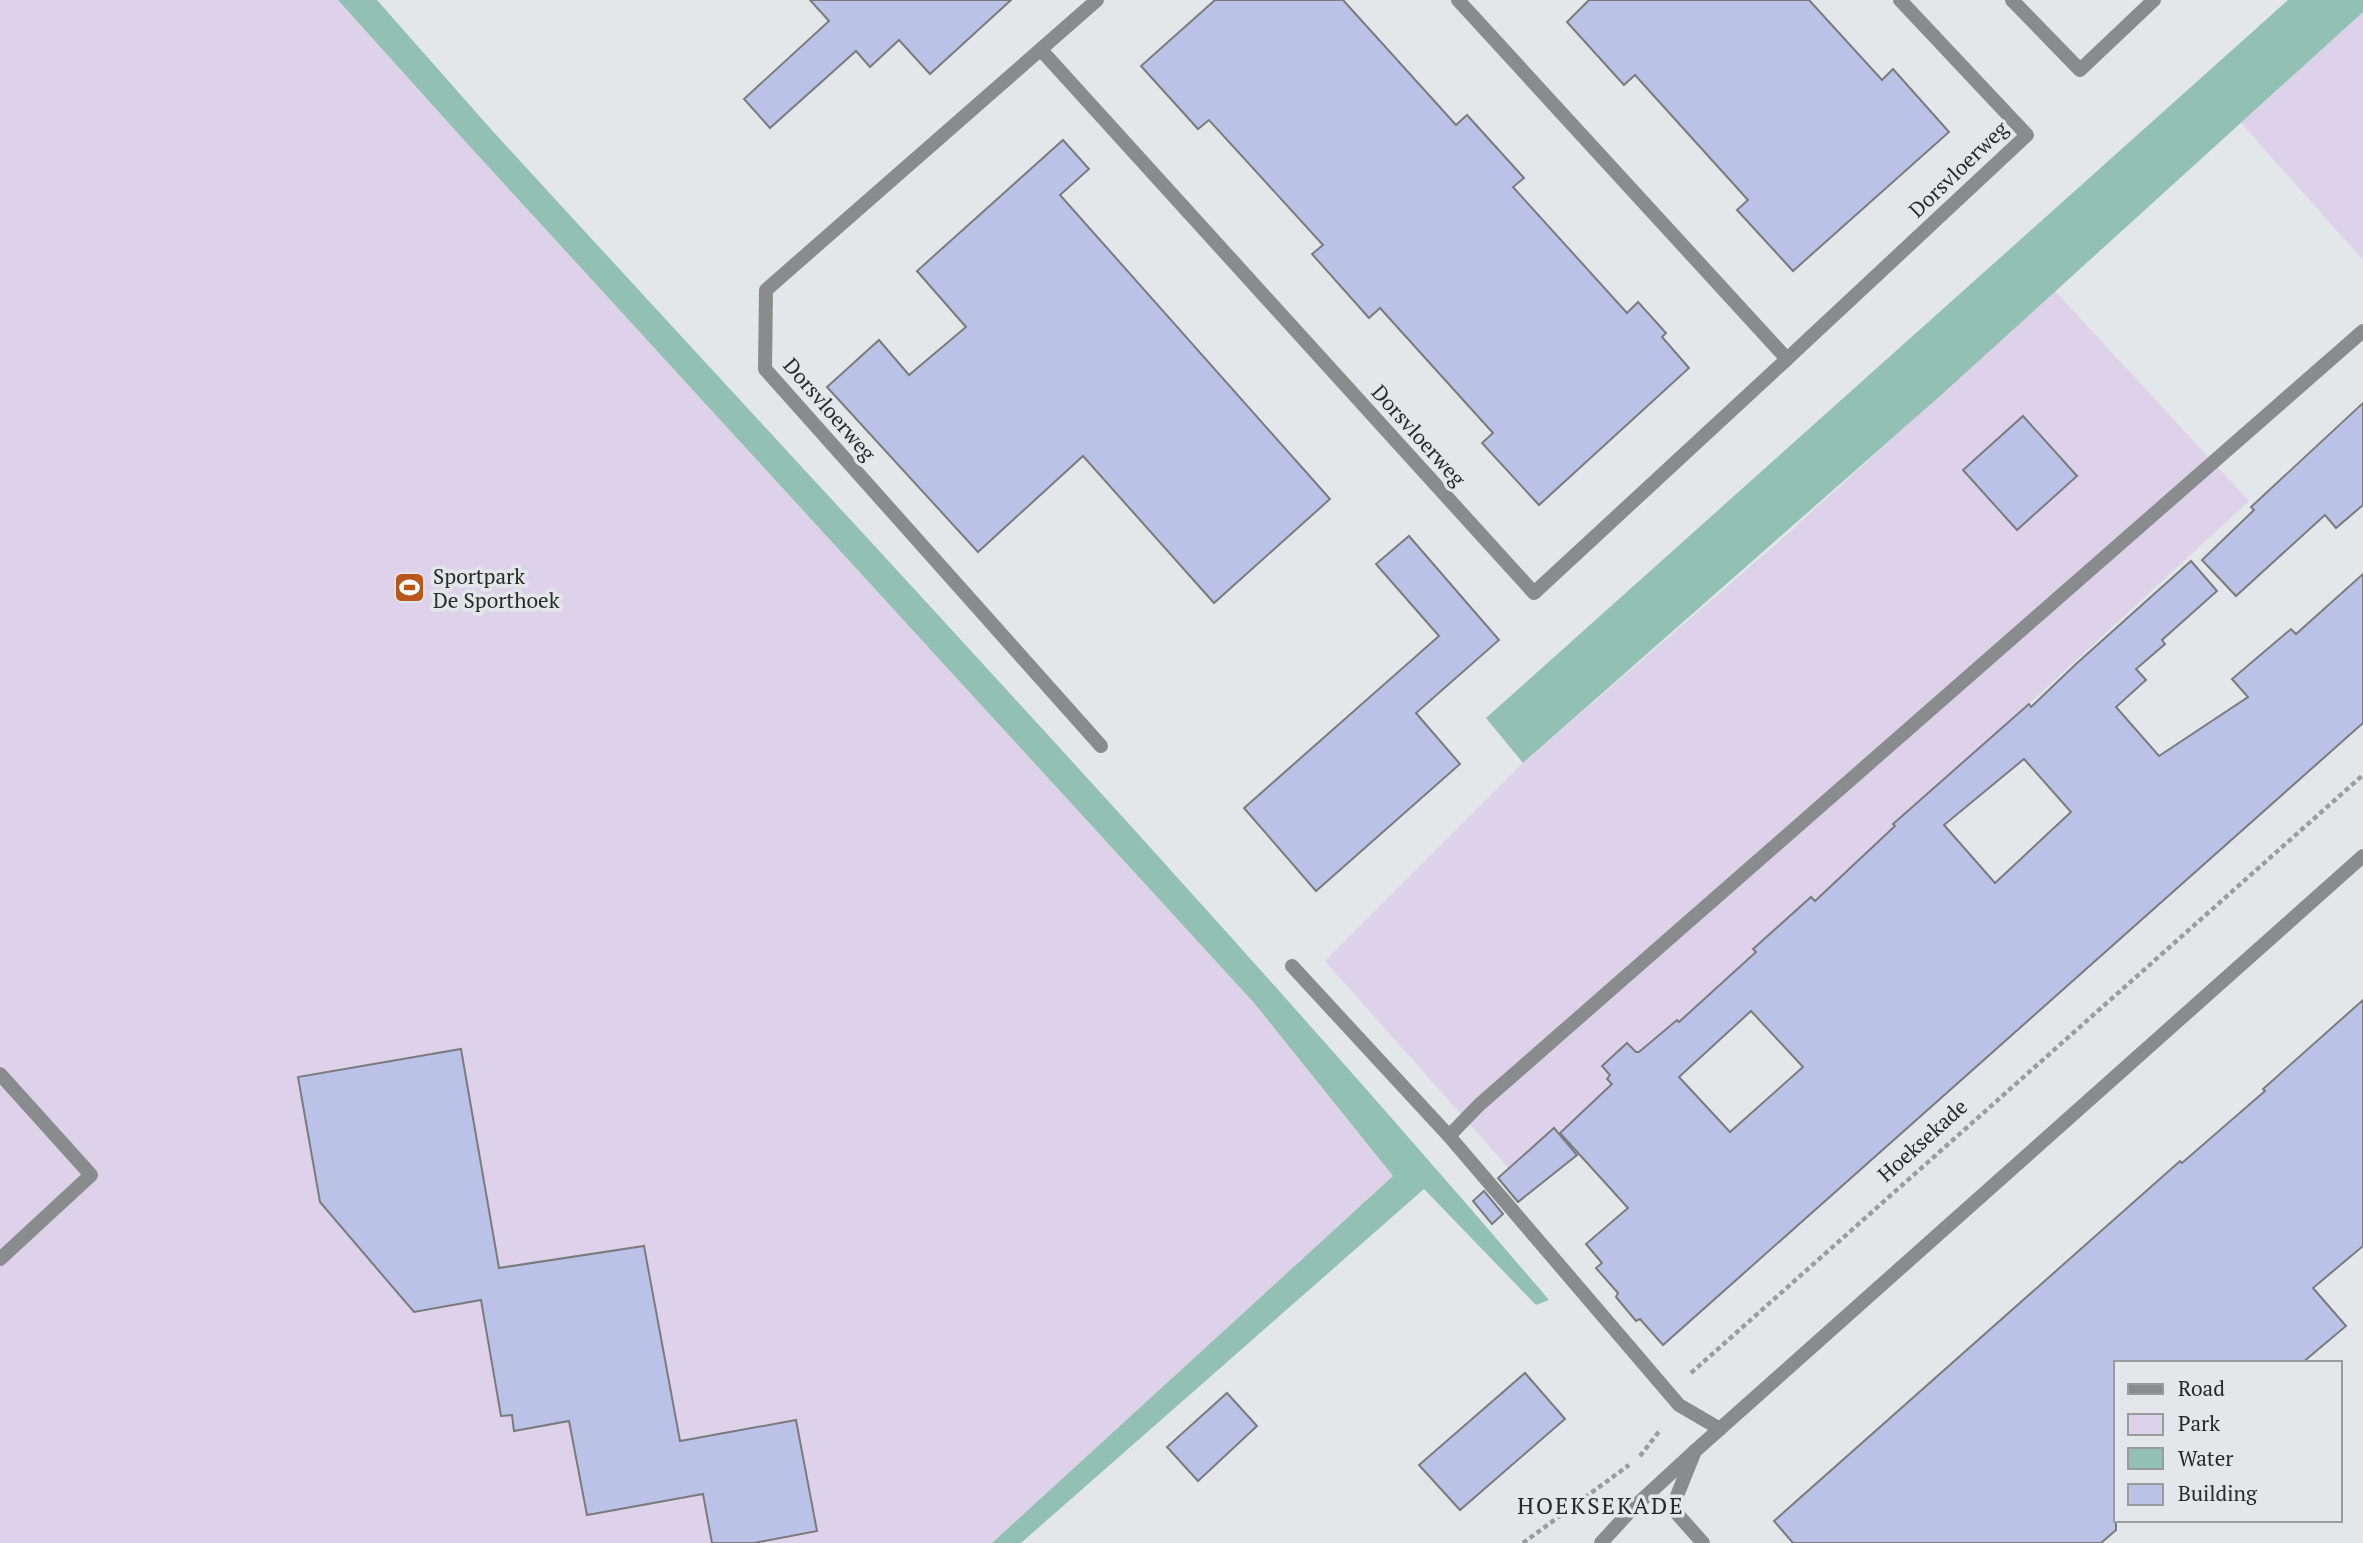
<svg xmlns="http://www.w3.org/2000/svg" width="2363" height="1543" font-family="'PT Serif',serif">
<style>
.green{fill:#ded2ea}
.water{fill:#92c0b3}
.building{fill:#bac3e7;stroke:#7b7b7e;stroke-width:2;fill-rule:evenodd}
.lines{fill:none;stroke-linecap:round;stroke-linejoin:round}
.path{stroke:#9a9c9e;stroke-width:4.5;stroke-dasharray:5 3.5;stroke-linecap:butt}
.lane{stroke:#8a8b8c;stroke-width:14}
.street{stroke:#8a8b8c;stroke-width:14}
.labels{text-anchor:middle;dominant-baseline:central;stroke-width:7;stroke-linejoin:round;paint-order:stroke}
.street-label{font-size:21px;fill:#28292a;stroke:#e4e7e9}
.poi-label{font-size:21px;fill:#28292a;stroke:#e4e7e9;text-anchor:start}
.neighbourhood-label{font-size:23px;letter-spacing:2px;fill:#28292a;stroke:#e4e7e9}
</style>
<rect width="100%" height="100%" fill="#e4e7e9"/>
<!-- green -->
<g class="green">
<polygon points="0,0 338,0 463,139 1255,1004 1393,1176 992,1543 0,1543"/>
<polygon points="2363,12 2363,260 2241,123"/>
<polygon points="2055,291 2249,501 1754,957 1514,1174 1325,961 1523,763 1775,545"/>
</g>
<!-- water -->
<g class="water">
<path d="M 338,0 L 377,0 L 489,127 C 845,516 1207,899 1549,1300 L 1536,1305 L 1424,1189 L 1021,1543 L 992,1543 L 1393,1176 L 1255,1004 L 463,139 Z"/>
<polygon points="2288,0 2363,0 2363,12 1940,396 1523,763 1486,718"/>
</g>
<!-- building -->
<g class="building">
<polygon points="810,0 1011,0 930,74 899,40 870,67 856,51 770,128 744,99 829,21"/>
<polygon points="1215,0 1343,0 1456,125 1467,115 1524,178 1513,187 1627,313 1638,302 1666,333 1662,337 1689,368 1539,505 1482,443 1493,433 1380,308 1369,318 1312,254 1323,245 1209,120 1198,129 1141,66"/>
<polygon points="1589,0 1809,0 1882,80 1893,69 1949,132 1793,271 1737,210 1748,200 1635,75 1624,85 1567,22"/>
<polygon points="1063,140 1089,169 1060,195 1330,499 1214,603 1083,456 978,552 827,387 879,340 909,375 966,327 917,271"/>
<polygon points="2363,403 2363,505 2336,528 2325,515 2236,596 2202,560 2254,510 2251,507"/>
<polygon points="2023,416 2077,476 2017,530 1963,470"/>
<polygon points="1409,536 1499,640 1416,713 1460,764 1316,891 1244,808 1439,636 1376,564"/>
<path d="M 2191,561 L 2217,591 L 2162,640 L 2165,644 L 2136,669 L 2146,680 L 2116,707 L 2159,756 L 2248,697 L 2232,679 L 2291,629 L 2296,634 L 2363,574 L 2363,723 L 1663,1345 L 1640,1319 L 1636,1321 L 1616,1297 L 1618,1293 L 1596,1268 L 1602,1263 L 1586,1244 L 1628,1208 L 1560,1133 L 1612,1084 L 1607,1079 L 1610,1075 L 1602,1066 L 1627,1043 L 1636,1052 L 1639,1052 L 1677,1020 L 1679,1022 L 1756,952 L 1753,949 L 1811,897 L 1815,901 L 1895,826 L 1893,824 L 2029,704 L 2031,707 L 2076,664 ZM 2024,759 L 2071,812 L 1995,883 L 1944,825 ZM 1751,1011 L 1803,1067 L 1730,1132 L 1679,1077 Z"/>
<polygon points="2363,1000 2363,1246 2313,1288 2346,1326 2302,1363 2116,1363 2116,1530 2101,1543 1793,1543 1774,1521 2180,1161 2182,1163 2265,1091 2263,1089"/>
<polygon points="461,1049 499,1268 644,1246 680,1441 796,1420 817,1531 754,1543 712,1543 703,1494 587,1515 569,1421 514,1431 512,1415 501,1416 481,1300 414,1312 320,1202 298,1077"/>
<polygon points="1554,1128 1577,1155 1518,1202 1498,1178"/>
<polygon points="1484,1191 1503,1214 1492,1224 1473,1201"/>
<polygon points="1525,1373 1565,1419 1460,1510 1419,1465"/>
<polygon points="1227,1393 1257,1426 1198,1481 1167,1447"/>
</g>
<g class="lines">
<!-- path -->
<g class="path">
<polyline points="1691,1373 2363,775"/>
<polyline points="1640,1456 1661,1429"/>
<polyline points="1523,1543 1629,1465"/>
</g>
<!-- lane -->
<g class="lane">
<polyline points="1458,0 1787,359 2027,135 1900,0"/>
<polyline points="2012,0 2080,70 2154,0"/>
<polyline points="1042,51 1534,593 1787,359"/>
<polyline points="1292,966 1449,1136 1679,1405 1720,1429"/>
<polyline points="0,1074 91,1175 0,1259"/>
<polyline points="1449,1136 1479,1105 2363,331"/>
<polyline points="1695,1451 1672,1508 1703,1543"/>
</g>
<!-- street -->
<g class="street">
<polyline points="1097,0 766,290 765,369 1101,746"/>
<polyline points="1601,1543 1632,1509 1695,1451 2363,856"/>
</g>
</g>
<!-- icons -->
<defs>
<symbol id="stadium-square" viewBox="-11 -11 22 22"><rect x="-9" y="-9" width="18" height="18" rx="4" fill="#b8561b" stroke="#e4e7e9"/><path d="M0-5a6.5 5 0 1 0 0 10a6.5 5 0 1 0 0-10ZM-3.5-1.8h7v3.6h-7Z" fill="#fff"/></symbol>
</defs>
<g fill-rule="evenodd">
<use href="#stadium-square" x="392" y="570" width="35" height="35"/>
</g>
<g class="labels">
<!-- street labels -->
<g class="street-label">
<text transform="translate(1958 169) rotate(-44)">Dorsvloerweg</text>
<text transform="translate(830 409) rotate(49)">Dorsvloerweg</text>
<text transform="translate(1419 435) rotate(48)">Dorsvloerweg</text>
<text transform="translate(1922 1140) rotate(-42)">Hoeksekade</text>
</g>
<!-- poi labels -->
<g class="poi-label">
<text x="433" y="576">Sportpark<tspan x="433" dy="24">De Sporthoek</tspan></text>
</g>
<!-- neighbourhood labels -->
<g class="neighbourhood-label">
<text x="1601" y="1505">HOEKSEKADE</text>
</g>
</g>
<!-- legend -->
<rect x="2114" y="1361" width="228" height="161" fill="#e4e7e9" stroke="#999b9d" stroke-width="2"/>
<rect x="2128" y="1384" width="35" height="10" fill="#8a8b8c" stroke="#999b9d" stroke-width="2"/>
<text x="2178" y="1396" font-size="21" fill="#28292a">Road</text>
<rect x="2128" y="1414" width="35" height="21" fill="#ded2ea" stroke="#999b9d" stroke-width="2"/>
<text x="2178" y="1431" font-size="21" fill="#28292a">Park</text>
<rect x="2128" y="1448" width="35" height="21" fill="#92c0b3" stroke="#999b9d" stroke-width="2"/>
<text x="2178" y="1466" font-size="21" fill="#28292a">Water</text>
<rect x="2128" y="1484" width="35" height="21" fill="#bac3e7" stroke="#999b9d" stroke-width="2"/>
<text x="2178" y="1501" font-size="21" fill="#28292a">Building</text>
</svg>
